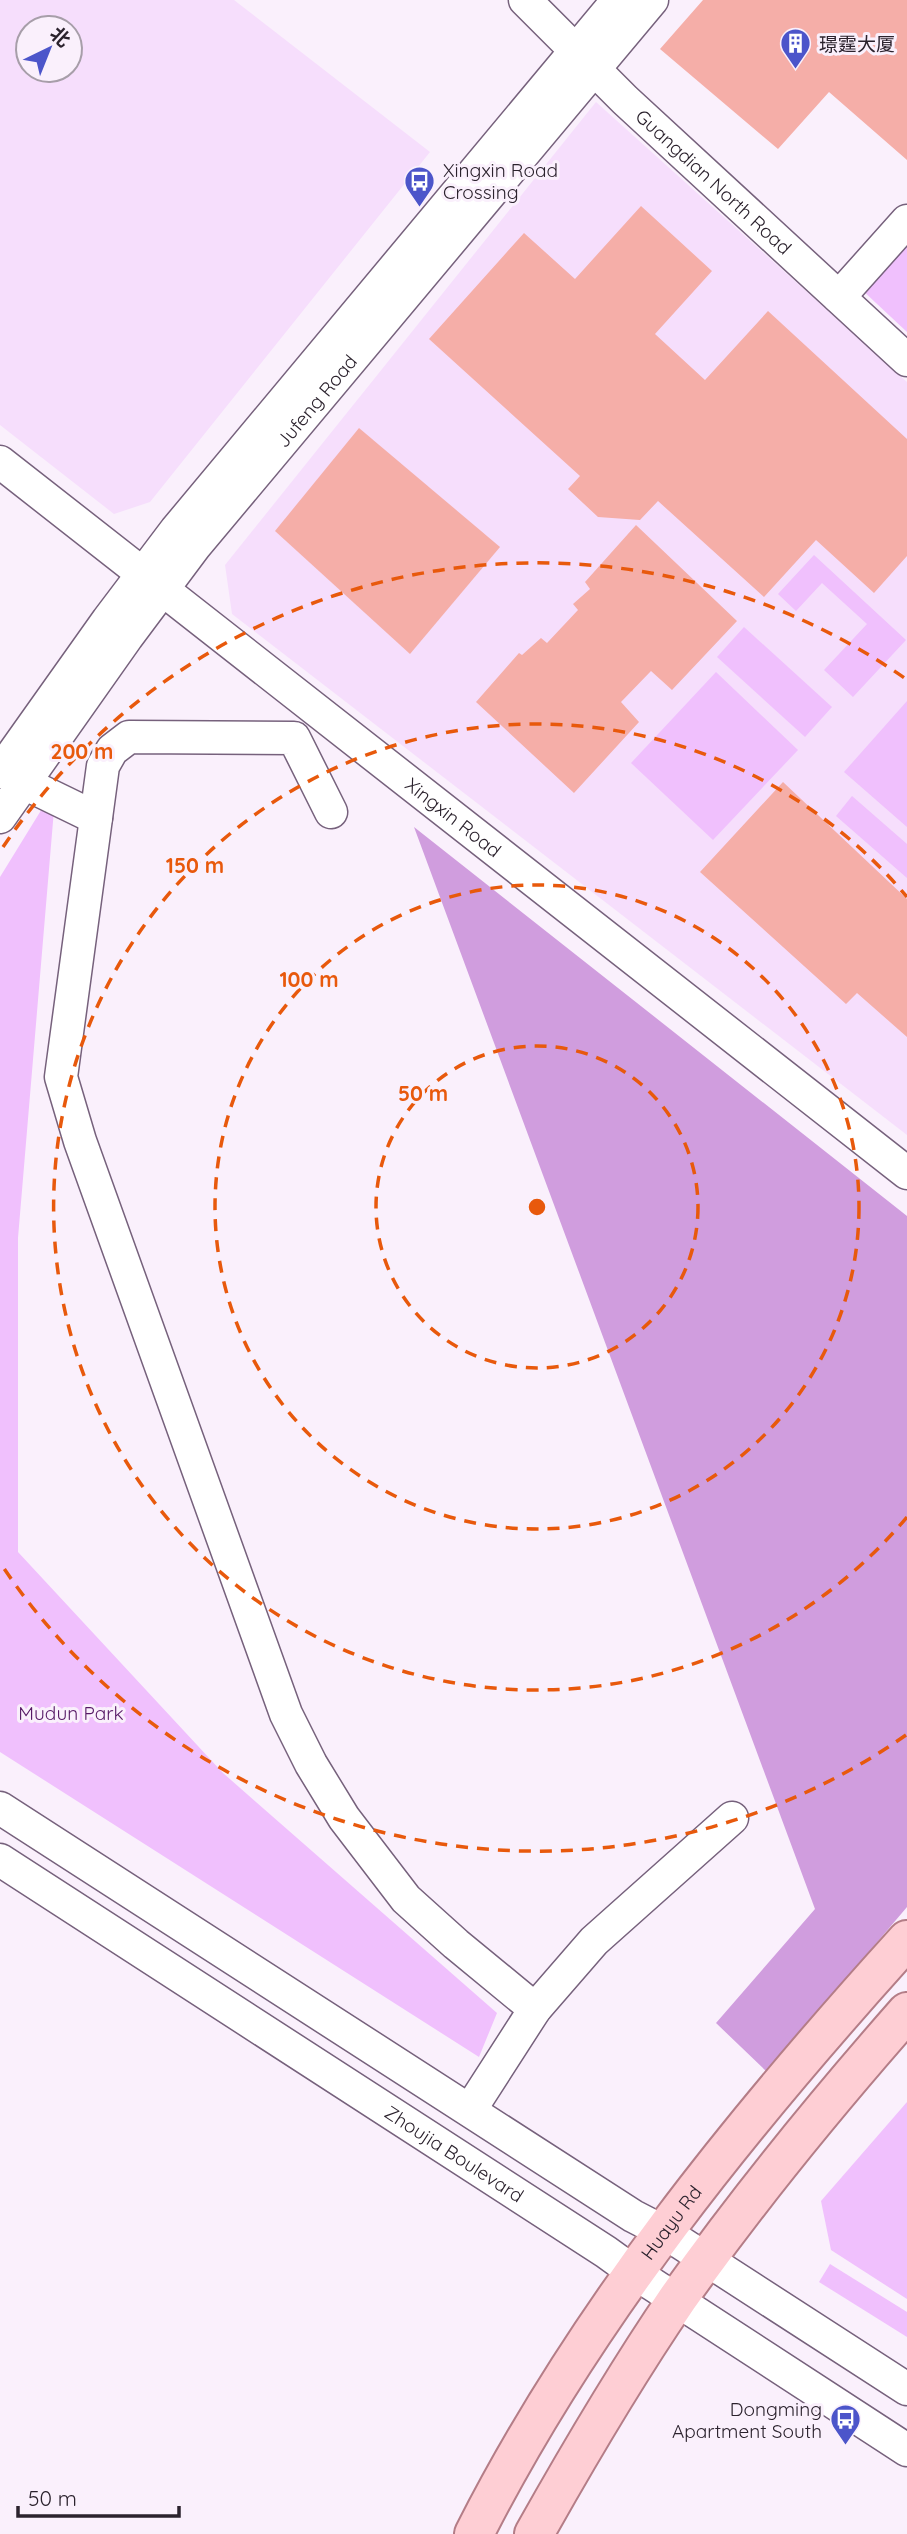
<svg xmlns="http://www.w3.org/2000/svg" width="907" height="2534" font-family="Quicksand,'Noto Sans SC',sans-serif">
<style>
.built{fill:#f6defc;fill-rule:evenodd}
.green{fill:#f0c0fd}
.forest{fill:#d09dde}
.building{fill:#f5aea8}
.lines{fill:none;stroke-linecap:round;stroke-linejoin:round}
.minor-casing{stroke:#76617c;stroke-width:35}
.major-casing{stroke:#b47d87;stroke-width:42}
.minor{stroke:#fff;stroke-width:32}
.major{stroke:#feced4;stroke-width:38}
.ring{fill:none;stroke:#e8590c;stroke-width:3.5;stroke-dasharray:12 9}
.labels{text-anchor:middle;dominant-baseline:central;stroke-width:6;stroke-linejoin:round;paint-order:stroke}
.poi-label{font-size:19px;fill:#2b222d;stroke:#faf0fc;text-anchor:start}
.street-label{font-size:19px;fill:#2b222d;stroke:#faf0fc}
.park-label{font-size:19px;fill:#561865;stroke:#faf0fc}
.centre{fill:#e8590c;stroke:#faf0fc;stroke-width:3.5}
.ring-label{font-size:21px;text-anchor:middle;font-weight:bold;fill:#e8590c;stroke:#faf0fc;stroke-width:6;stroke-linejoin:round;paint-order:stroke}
</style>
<rect width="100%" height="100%" fill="#faf0fc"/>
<!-- built -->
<g class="built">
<path d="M 0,0 L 234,0 L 430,152 L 150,502 L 114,514 L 0,425 ZM 70,28 L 70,70 L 28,70 L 28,28 Z"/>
<polygon points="596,102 907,382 907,1135 232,614 225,565"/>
</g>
<!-- green -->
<g class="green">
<polygon points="907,235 907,332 860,288"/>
<polygon points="814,555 906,640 853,697 824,670 867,624 822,583 796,611 778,594"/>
<polygon points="744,627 832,707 805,737 717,657"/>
<polygon points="716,672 798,750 713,840 631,763"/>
<polygon points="907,701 907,827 844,772"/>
<polygon points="56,786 18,1238 18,1552 223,1773 497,2013 479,2057 0,1752 0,877"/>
<polygon points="852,796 907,844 907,878 836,816"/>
<polygon points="907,2102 907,2299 831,2250 821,2201"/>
<polygon points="830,2264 907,2312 907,2337 819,2282"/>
</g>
<!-- forest -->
<polygon class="forest" points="414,827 907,1216 907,1907 767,2072 716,2023 815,1909"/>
<!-- building -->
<g class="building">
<polygon points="703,0 907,0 907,160 829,92 778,149 660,49"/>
<polygon points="641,206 712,271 655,334 705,380 768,311 907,439 907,556 874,593 816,540 764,597 658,501 640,520 598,517 568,489 580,476 429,339 524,233 575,279"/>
<polygon points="359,428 500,547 410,654 275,531"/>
<polygon points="636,525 737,621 672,690 651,671 621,702 639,722 574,793 476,702 519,653 522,655 541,638 547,643 578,610 573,604 590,589 585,582"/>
<polygon points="783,782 907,899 907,1037 857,993 846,1004 700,872"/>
</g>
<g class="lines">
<defs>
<g id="minor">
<path id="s1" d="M 525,0 L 625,100 L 907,360"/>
<polyline points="839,297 907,221"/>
<path id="s2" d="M 0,462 L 907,1173"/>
<polyline points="0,772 108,620 176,530 618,0"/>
<polyline points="24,783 96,818"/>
<polyline points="331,812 294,738 129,737 112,750 103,766 61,1077 80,1141 286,1714 311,1764 344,1818 406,1899 456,1944 535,2009"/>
<path id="s3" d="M 0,817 L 127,637 L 195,546 L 652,0"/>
<polyline points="0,1808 633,2216 664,2232 907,2389"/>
<path id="s4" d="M 0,1860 L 606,2252 L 635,2273 L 907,2450"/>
<polyline points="470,2110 535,2009 594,1941 732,1818"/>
</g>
<g id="major">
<path id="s5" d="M 474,2534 C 585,2315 743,2121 907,1940"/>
<path d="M 534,2534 C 579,2454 626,2374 678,2298 C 749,2198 826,2104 907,2012"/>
</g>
</defs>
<!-- minor casing -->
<use href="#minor" class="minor-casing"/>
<!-- major casing -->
<use href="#major" class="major-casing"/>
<!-- minor -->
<use href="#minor" class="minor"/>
<!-- major -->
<use href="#major" class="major"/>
</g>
<!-- distance rings -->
<g class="ring">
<circle cx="537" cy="1207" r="161"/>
<circle cx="537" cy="1207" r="322"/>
<path d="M907 1517A483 483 0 1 1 907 897"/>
<path d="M906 1735A644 644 0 0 1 3 1567M3 847A644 644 0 0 1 906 679"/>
</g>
<!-- icons -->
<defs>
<symbol id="building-pin" viewBox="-11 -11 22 30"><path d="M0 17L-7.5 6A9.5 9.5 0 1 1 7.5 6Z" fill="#4c55ca" stroke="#faf0fc"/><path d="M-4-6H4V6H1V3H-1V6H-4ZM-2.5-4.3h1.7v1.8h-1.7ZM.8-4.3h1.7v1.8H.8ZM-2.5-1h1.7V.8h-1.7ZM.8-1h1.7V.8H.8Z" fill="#fff"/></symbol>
<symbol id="bus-pin" viewBox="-11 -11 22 30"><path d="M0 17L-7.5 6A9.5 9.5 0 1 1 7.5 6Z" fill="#4c55ca" stroke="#faf0fc"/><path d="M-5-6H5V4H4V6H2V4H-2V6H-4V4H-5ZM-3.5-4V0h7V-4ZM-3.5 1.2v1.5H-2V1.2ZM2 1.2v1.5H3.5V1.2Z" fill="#fff"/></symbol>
</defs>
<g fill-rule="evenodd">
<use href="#building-pin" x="778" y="26" width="35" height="47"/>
<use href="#bus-pin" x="402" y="164" width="35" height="47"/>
<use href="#bus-pin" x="828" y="2402" width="35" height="47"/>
</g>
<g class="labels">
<!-- poi labels -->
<g class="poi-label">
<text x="819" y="44">璟霆大厦</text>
<text x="443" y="170">Xingxin Road<tspan x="443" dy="22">Crossing</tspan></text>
<text x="822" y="2409" text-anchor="end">Dongming<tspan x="822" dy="22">Apartment South</tspan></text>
</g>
<!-- street labels -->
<g class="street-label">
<text stroke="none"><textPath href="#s1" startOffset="262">Guangdian North Road</textPath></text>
<text stroke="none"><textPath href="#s3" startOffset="523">Jufeng Road</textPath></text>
<text stroke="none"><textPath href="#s2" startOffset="576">Xingxin Road</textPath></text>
<text stroke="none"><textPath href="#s4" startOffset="541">Zhoujia Boulevard</textPath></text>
<text stroke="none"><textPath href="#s5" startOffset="369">Huayu Rd</textPath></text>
</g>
<!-- park labels -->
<g class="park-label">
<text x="71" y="1713">Mudun Park</text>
</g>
</g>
<circle cx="537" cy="1207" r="10" class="centre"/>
<g class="ring-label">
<text x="82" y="759">200 m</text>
<text x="195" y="873">150 m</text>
<text x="309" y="987">100 m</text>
<text x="423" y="1101">50 m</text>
</g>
<!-- north arrow -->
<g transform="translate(49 49) rotate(43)"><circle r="33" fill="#faf0fc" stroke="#a79ea9" stroke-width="2"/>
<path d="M0-5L12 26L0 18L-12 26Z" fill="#4c55ca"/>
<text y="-10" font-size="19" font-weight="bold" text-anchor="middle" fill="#2b222d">北</text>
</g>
<!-- scale -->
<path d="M18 2506v10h161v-10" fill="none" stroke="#2b222d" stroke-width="3.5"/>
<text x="28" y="2506" font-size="21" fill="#2b222d" stroke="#faf0fc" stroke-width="5" paint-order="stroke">50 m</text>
</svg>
